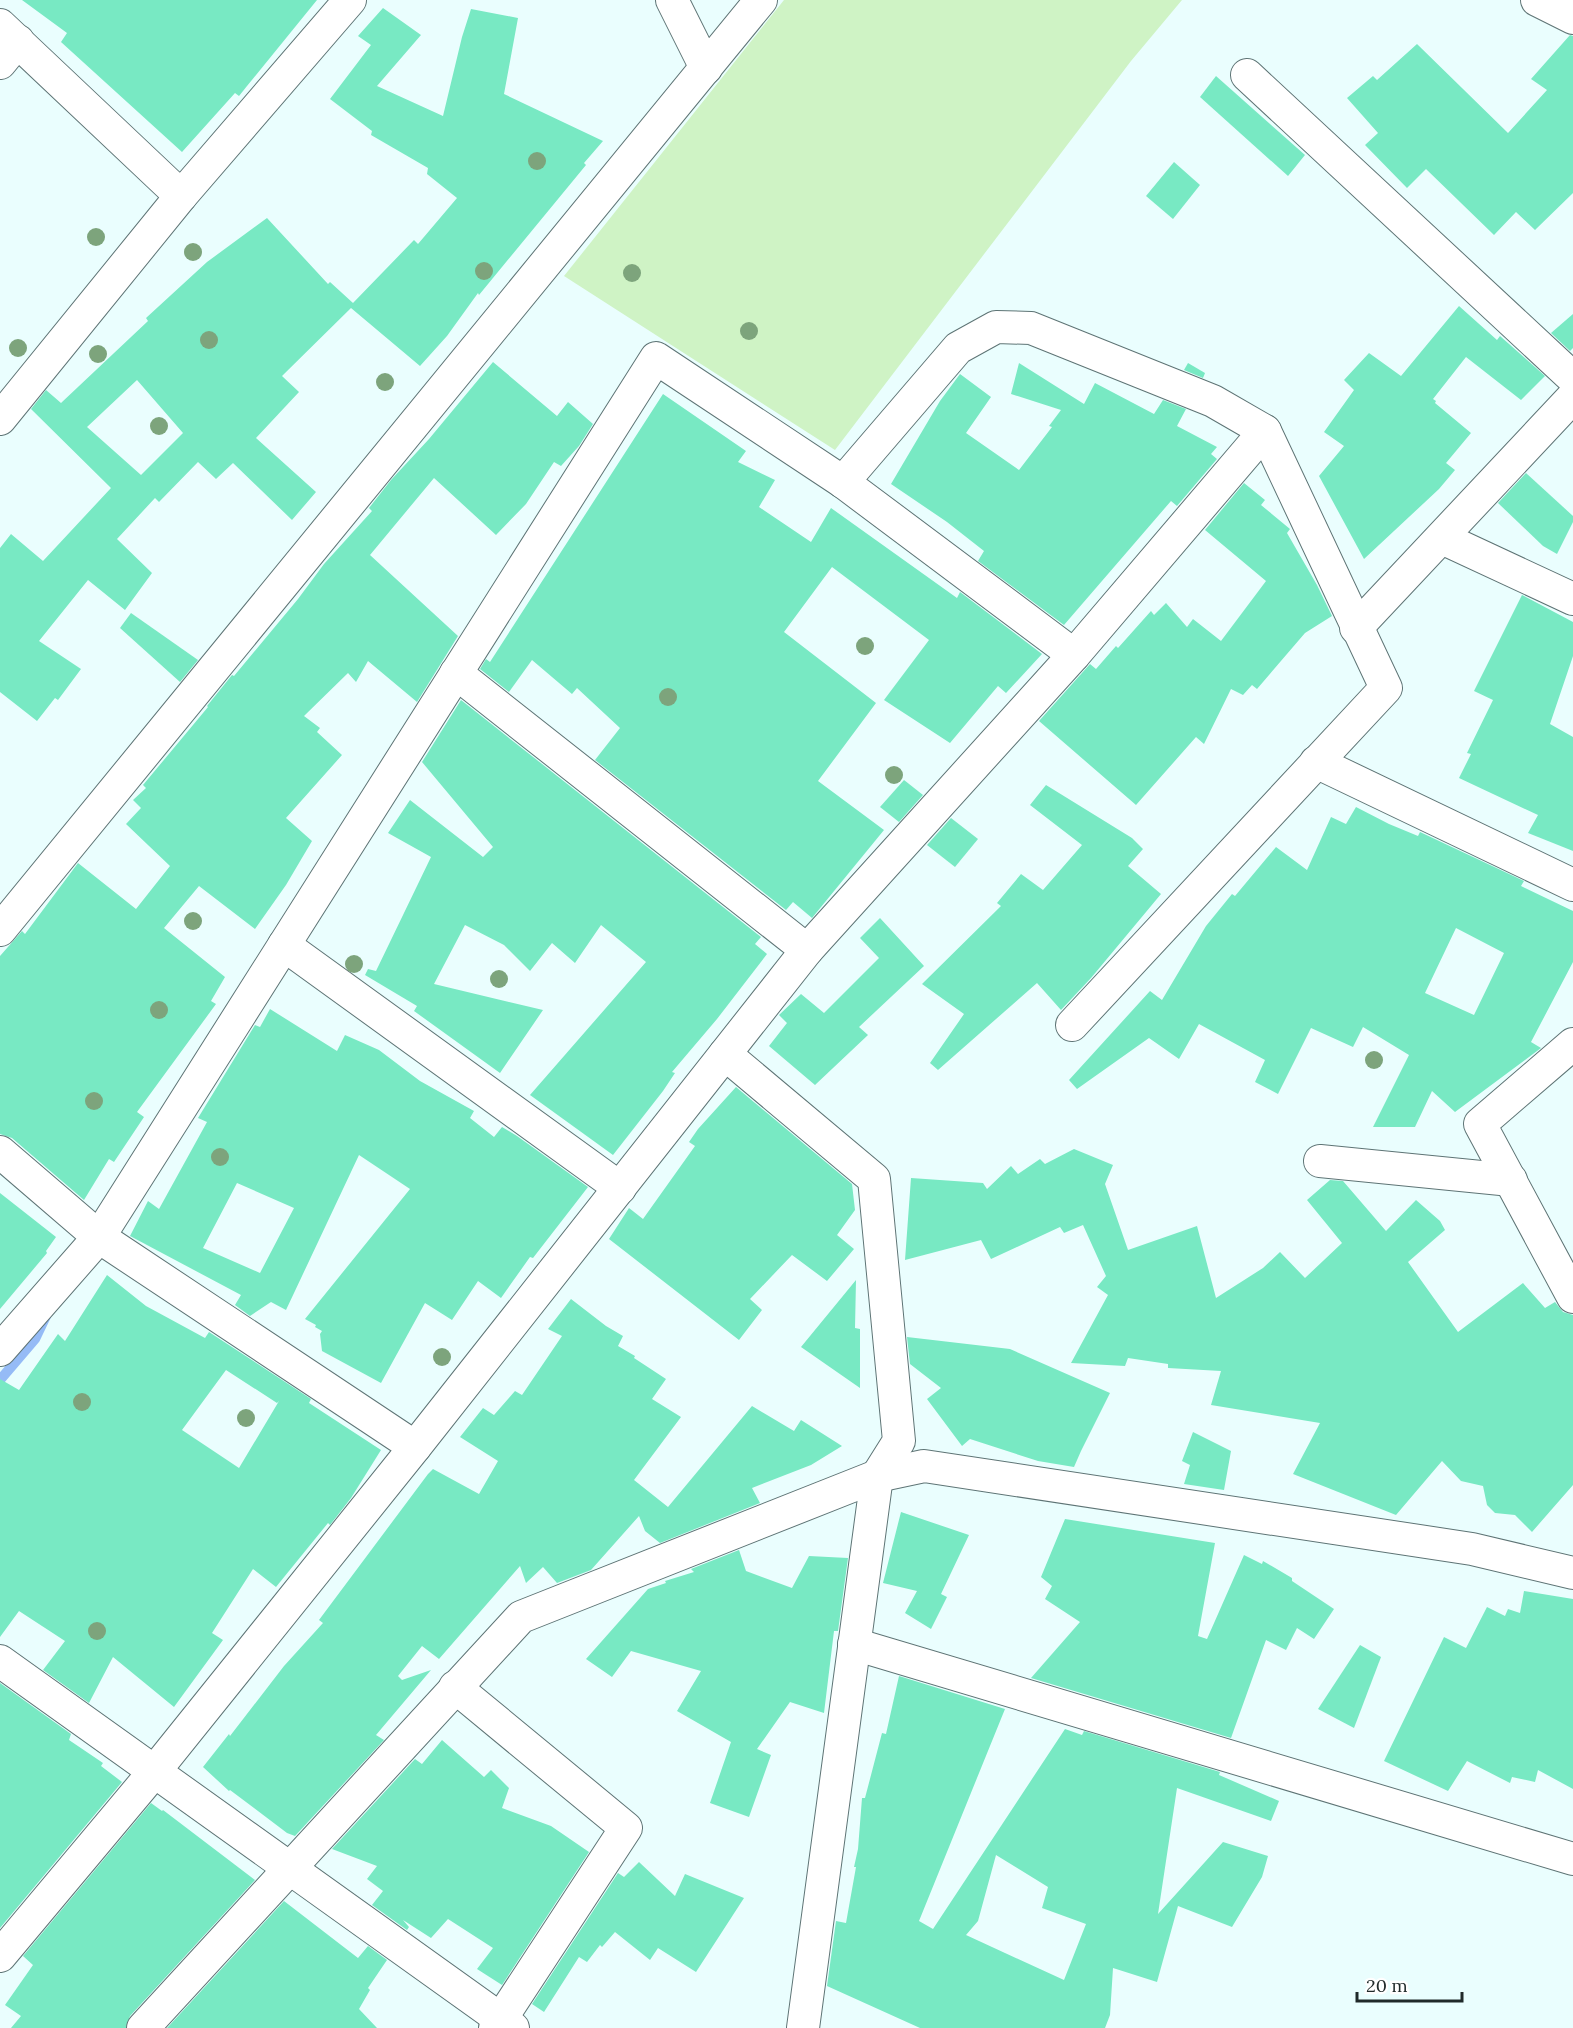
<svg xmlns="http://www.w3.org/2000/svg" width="1573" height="2028" font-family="Lora,serif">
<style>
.green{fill:#cff3c5}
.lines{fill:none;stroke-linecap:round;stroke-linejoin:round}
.stream{stroke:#95bbf6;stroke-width:10}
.building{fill:#78e9c3;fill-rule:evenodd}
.street-casing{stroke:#5e7475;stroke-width:34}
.street{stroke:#fff;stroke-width:32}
.tree{fill:#7da47c}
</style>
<rect width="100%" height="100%" fill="#eafefe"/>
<!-- green -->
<polygon class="green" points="784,0 1182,0 1131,61 835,450 564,276"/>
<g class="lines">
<!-- stream -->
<polyline class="stream" points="0,1380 35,1339 46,1316"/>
</g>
<!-- building -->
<g class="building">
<polygon points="22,0 317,0 247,86 239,96 235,93 182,152 61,42 67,33"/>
<path d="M 383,8 L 421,35 L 377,86 L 443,116 L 462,37 L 471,9 L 518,18 L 504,94 L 603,141 L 584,163 L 586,165 L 479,295 L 478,293 L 447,336 L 420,366 L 351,308 L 282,376 L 299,392 L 256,438 L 316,492 L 292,520 L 233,463 L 216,479 L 198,462 L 159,502 L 155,498 L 117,539 L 152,573 L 125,610 L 88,580 L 39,641 L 81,669 L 58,700 L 55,698 L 37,721 L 0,692 L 0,548 L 11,534 L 43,561 L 111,488 L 31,409 L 46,390 L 61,403 L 148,321 L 146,318 L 207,262 L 267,218 L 328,284 L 330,282 L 353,303 L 414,240 L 418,244 L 457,198 L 427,174 L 428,168 L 371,135 L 372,131 L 330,99 L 371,45 L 358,36 ZM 137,380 L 183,433 L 141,475 L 87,427 Z"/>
<polygon points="1570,35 1573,36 1573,193 1535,230 1516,212 1494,235 1426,169 1407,188 1365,145 1378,133 1347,98 1373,76 1377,80 1417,44 1508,133 1547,90 1531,79"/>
<polygon points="1216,76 1305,155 1288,176 1200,97"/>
<polygon points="1174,162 1200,185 1173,219 1146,196"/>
<polygon points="1459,306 1497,340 1500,336 1545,376 1521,400 1466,357 1433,399 1436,401 1435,403 1471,433 1446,463 1455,470 1439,489 1364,559 1319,476 1344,446 1324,432 1354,390 1344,380 1369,353 1401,376"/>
<polygon points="1573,314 1573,348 1570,351 1551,333"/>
<polygon points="493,362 557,416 568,402 593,424 579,446 561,466 554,462 526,504 496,535 434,478 370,555 458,636 417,702 368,661 356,682 348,673 304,716 320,728 317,732 342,755 286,818 312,841 286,885 255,929 199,886 164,928 225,977 211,1001 216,1004 137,1112 144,1117 114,1162 109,1159 84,1200 12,1138 0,1134 0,956 22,931 25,934 78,863 136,909 170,866 126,824 141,808 133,800 146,788 143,785 208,707 207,706 232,675 234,676 298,599 324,564 372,511 369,508 391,480 429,439"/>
<polygon points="1019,363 1084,404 1095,383 1154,414 1163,400 1186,409 1177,426 1217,447 1211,454 1217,459 1177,506 1171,501 1064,625 978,561 984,551 947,522 891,484 940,401 960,374 991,397 966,433 1019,470 1052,427 1049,426 1061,410 1011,394"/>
<polygon points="1188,363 1205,373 1203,378 1184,370"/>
<polygon points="663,394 746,451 738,462 775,480 759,507 811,542 831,508 957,598 960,592 1042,654 1006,693 998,686 950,743 884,700 929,640 832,567 784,632 876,703 818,781 884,830 812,918 793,902 786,910 595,760 620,728 577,688 572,694 532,660 509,692 480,669 486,659 490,662"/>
<polygon points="1526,473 1573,516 1573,522 1557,554 1543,546 1498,503"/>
<polygon points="1244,483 1265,500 1261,505 1290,529 1287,533 1317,585 1332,616 1305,633 1257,689 1252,685 1243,695 1231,689 1204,744 1196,737 1136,805 1039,721 1090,664 1096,669 1116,646 1118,648 1151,611 1154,615 1166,603 1187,627 1193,619 1221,641 1266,581 1205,530"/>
<polygon points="1522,595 1573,622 1573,656 1550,724 1573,737 1573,851 1528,833 1538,815 1459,778 1471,754 1467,753 1493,700 1474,691"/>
<polygon points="131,613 198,660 180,682 120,628"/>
<polygon points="461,700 761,937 755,944 767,954 717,1019 672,1072 675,1073 663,1091 613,1155 530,1095 646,962 601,925 575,963 552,943 530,971 504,945 465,925 434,984 543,1010 500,1073 414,1011 417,1006 365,975 368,969 376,971 431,857 388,833 410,800 483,857 493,847 422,762"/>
<polygon points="904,780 923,795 899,822 880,807"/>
<polygon points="1046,785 1132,838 1143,849 1128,866 1161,894 1091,978 1061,1010 1037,983 938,1070 930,1063 964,1014 922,984 1001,906 997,903 1021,874 1043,890 1082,845 1030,805"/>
<path d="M 1356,807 L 1389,824 L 1418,836 L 1420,832 L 1524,881 L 1521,886 L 1573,911 L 1573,962 L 1531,1042 L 1541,1048 L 1455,1112 L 1432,1091 L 1415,1127 L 1373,1127 L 1409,1055 L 1363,1027 L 1353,1047 L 1311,1028 L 1278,1094 L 1255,1082 L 1265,1060 L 1199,1024 L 1179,1059 L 1149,1038 L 1077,1089 L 1069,1080 L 1150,991 L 1162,1000 L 1206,926 L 1232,894 L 1235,896 L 1276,847 L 1307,870 L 1331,817 L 1346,824 ZM 1456,928 L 1504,953 L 1474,1015 L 1425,993 Z"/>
<polygon points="951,818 978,839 955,867 927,845"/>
<polygon points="880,918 924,966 859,1027 868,1035 815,1085 769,1046 787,1023 779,1015 801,994 824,1013 879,958 860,938"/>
<path d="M 270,1009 L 337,1051 L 345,1035 L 379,1050 L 420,1081 L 474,1111 L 470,1118 L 494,1137 L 502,1127 L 517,1136 L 588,1187 L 533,1258 L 530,1257 L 501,1298 L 478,1281 L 452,1320 L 425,1303 L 381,1383 L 322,1351 L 320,1334 L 322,1331 L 315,1327 L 316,1325 L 305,1319 L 410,1189 L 359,1155 L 286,1310 L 271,1302 L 250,1316 L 235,1305 L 241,1295 L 130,1236 L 148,1201 L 159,1209 L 207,1122 L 198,1118 L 255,1025 L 260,1027 ZM 237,1183 L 294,1208 L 260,1273 L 203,1248 Z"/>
<polygon points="736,1087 852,1184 855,1210 837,1235 854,1249 827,1281 792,1255 750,1299 762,1310 739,1340 609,1239 629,1208 643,1219 695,1146 689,1142 698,1129"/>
<polygon points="1074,1149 1113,1165 1105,1184 1128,1250 1197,1226 1216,1298 1263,1268 1280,1252 1305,1278 1342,1243 1307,1200 1330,1180 1343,1181 1386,1231 1416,1200 1440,1221 1445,1230 1408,1262 1458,1332 1523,1283 1545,1308 1555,1302 1563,1312 1573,1315 1573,1485 1532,1532 1515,1515 1495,1513 1487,1505 1483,1486 1461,1481 1442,1461 1396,1515 1293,1474 1320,1423 1211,1405 1221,1371 1168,1368 1168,1364 1128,1358 1125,1366 1071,1363 1108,1295 1097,1287 1106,1276 1083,1225 1064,1233 1060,1227 991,1259 981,1240 905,1260 911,1178 983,1183 987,1189 1011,1166 1018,1174 1040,1159 1045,1164"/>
<polygon points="0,1193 56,1237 46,1251 47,1253 0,1309"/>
<path d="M 107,1275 L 146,1306 L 205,1338 L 209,1332 L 311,1399 L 309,1403 L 381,1450 L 351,1498 L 330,1525 L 328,1523 L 276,1587 L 253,1569 L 212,1633 L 223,1640 L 174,1707 L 113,1657 L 89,1703 L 43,1670 L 65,1641 L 19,1611 L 0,1637 L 0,1379 L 19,1390 L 58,1334 L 65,1341 ZM 226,1370 L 277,1403 L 279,1401 L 239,1468 L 182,1430 Z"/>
<polygon points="856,1280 855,1328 860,1329 860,1388 801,1347"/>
<polygon points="571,1299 606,1326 623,1336 618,1346 635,1356 634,1358 666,1379 652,1399 681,1417 634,1480 668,1507 752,1406 794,1431 801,1420 842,1446 811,1465 752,1488 760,1503 660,1543 645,1531 639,1516 591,1570 557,1583 543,1567 526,1583 520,1566 439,1659 422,1646 398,1676 402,1680 431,1670 376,1735 384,1740 295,1836 287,1833 230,1790 229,1791 203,1767 229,1734 230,1736 284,1666 323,1623 319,1620 428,1474 433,1469 479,1494 498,1461 460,1437 483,1408 494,1415 515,1391 522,1395 562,1336 548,1329"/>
<polygon points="907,1337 1010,1349 1110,1393 1081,1451 1074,1467 1038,1461 970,1439 962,1446 927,1399 941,1388 910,1364"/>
<polygon points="1193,1432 1231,1451 1224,1490 1184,1484 1190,1465 1182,1461"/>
<polygon points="901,1512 969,1535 941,1594 947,1597 931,1629 905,1613 917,1591 883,1583"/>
<polygon points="1065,1519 1215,1543 1198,1636 1207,1639 1244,1555 1262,1564 1263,1561 1292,1578 1292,1581 1334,1609 1314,1639 1297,1628 1286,1650 1266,1640 1231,1738 1031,1678 1080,1622 1045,1599 1052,1586 1041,1577"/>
<polygon points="739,1550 746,1571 792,1588 809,1556 848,1558 838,1631 834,1631 824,1713 790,1702 757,1749 771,1755 749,1817 710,1803 731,1742 677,1711 701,1671 631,1651 612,1677 586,1659 648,1589 666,1583 665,1581 694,1572 691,1569"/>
<polygon points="1524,1591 1573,1599 1573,1789 1538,1770 1535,1782 1512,1777 1510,1783 1467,1761 1448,1791 1384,1761 1444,1637 1466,1648 1487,1607 1505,1616 1508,1609 1520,1613"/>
<polygon points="1360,1645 1381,1657 1354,1728 1318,1709"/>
<path d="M 899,1676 L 1005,1709 L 919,1921 L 933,1929 L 1065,1729 L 1082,1735 L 1084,1731 L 1220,1772 L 1219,1775 L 1279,1801 L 1271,1821 L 1177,1788 L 1158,1914 L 1223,1842 L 1268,1856 L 1262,1877 L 1232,1927 L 1178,1906 L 1157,1982 L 1113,1968 L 1110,2015 L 1105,2028 L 920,2028 L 827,1986 L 836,1921 L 846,1923 L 856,1867 L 854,1867 L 858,1849 L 862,1798 L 865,1798 L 882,1733 L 886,1734 ZM 996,1855 L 1048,1887 L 1042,1908 L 1086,1924 L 1064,1980 L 966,1935 L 978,1921 Z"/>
<polygon points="0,1683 71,1734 69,1740 103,1763 101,1766 122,1782 0,1928"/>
<polygon points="442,1740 484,1777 491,1770 509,1788 502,1808 551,1826 589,1852 502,1985 477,1969 493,1948 448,1919 431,1938 403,1920 409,1927 407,1930 372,1905 383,1891 367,1879 377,1866 332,1849 415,1759 422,1764"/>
<polygon points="151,1803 162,1811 163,1810 255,1880 130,2016 126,2028 11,2028 21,2016 5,2005 33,1965 23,1956"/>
<polygon points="639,1862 675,1896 685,1874 744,1898 696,1972 658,1948 650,1960 615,1932 602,1947 600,1945 587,1962 579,1957 544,2012 532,2004 618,1873 624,1877"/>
<polygon points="284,1901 358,1958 368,1946 387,1960 368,1988 370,1990 359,2009 377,2028 167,2028"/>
</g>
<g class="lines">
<defs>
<g id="street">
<polyline points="672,0 706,68"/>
<polyline points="1537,0 1573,18"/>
<polyline points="0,25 181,196"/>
<polyline points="0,63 18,41"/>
<polyline points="1247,75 1573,378"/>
<polyline points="0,419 181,196 350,0"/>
<polyline points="843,482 958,348 996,327 1031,328 1213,401 1265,431 1386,688 1072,1025"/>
<polyline points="1442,538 1573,599"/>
<polyline points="1356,628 1573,397"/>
<polyline points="456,673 807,950"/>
<polyline points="1316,762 1573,885"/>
<polyline points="0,930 761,0"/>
<polyline points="284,945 620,1188"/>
<polyline points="1573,1044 1480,1124 1573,1297"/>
<polyline points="725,1054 874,1179 899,1441 877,1476 803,2028"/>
<polyline points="0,1152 99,1237 415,1447"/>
<polyline points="1320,1161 1511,1180"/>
<polyline points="0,1350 99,1237 656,358 843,482 1074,655"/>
<polyline points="854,1644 1573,1859"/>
<polyline points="0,1661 513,2028"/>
<polyline points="455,1687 626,1828 495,2028"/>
<polyline points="0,1956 154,1772 415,1447 807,950 1074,655 1265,431"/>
<polyline points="143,2028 521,1617 877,1476 924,1466 1472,1549 1573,1573"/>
</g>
</defs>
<!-- street casing -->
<use href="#street" class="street-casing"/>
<!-- street -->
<use href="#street" class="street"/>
</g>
<!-- trees -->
<g class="tree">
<circle cx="537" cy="161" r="9"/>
<circle cx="96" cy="237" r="9"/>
<circle cx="193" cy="252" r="9"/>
<circle cx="484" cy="271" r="9"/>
<circle cx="632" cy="273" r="9"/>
<circle cx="749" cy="331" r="9"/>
<circle cx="209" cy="340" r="9"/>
<circle cx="18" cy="348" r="9"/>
<circle cx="98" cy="354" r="9"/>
<circle cx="385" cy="382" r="9"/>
<circle cx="159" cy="426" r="9"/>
<circle cx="865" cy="646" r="9"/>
<circle cx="668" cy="697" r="9"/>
<circle cx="894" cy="775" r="9"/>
<circle cx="193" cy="921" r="9"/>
<circle cx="354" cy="964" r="9"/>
<circle cx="499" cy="979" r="9"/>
<circle cx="159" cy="1010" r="9"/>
<circle cx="1374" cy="1060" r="9"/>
<circle cx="94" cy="1101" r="9"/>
<circle cx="220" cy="1157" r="9"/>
<circle cx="442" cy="1357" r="9"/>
<circle cx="82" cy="1402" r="9"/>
<circle cx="246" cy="1418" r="9"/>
<circle cx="97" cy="1631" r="9"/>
</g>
<!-- scale -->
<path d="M1357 1992v9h105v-9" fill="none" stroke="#202a2a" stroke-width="3"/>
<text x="1366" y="1992" font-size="18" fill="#202a2a" stroke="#ffffff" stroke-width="4.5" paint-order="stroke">20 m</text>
</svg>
